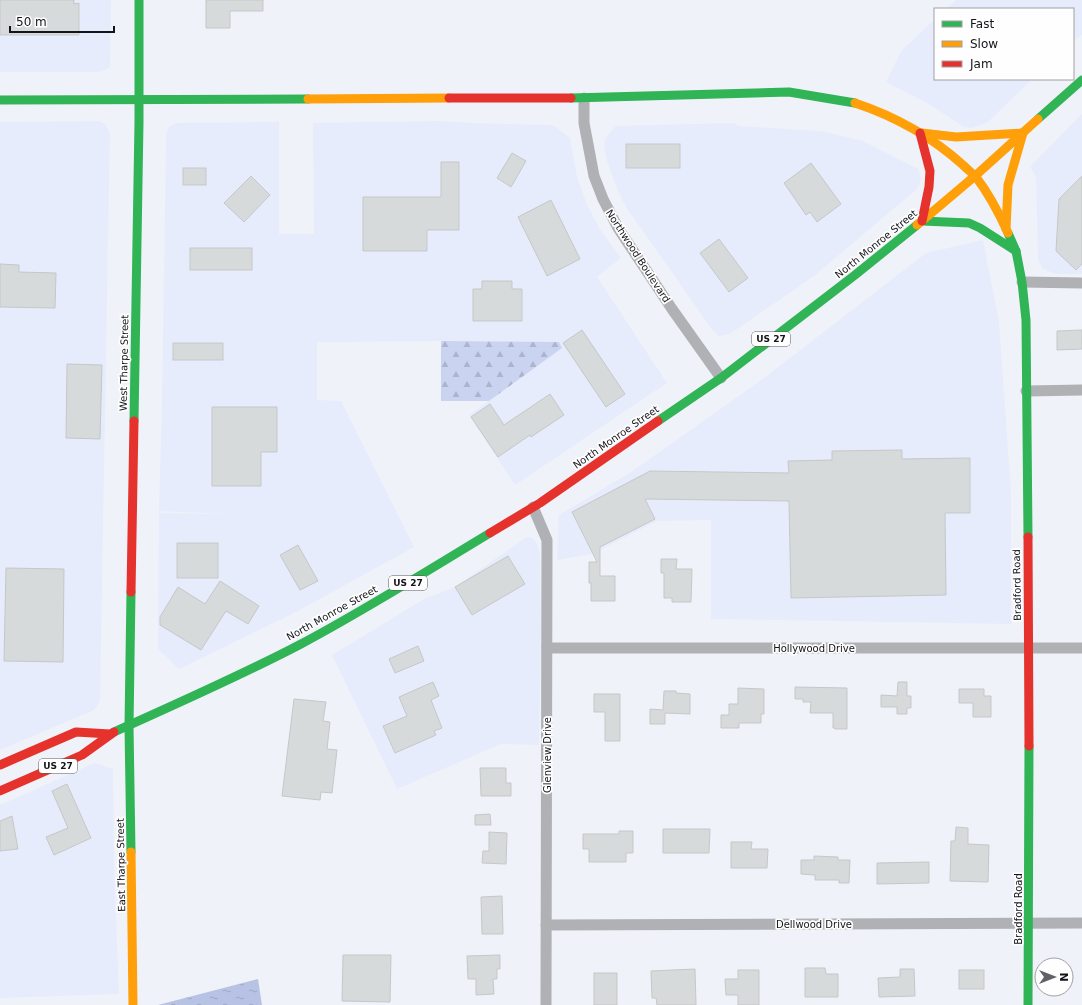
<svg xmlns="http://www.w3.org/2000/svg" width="1082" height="1005" font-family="'DejaVu Sans',sans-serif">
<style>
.built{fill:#e7ecfc}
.forest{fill:url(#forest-firs)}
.water{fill:url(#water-ripples)}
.building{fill:#d7dada;stroke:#c5c7c8}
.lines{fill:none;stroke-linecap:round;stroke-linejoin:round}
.street{stroke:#afb1b4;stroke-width:11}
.fast{stroke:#30b455;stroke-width:9}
.slow{stroke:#ff9f0a;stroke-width:9}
.jam{stroke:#e5322d;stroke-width:9}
.labels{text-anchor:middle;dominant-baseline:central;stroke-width:3.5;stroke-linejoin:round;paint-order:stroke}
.shield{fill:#fefefe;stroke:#5a5a5e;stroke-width:1}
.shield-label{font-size:9px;font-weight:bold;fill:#13141a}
.street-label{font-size:10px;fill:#13141a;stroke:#fefefe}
</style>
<defs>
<pattern id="forest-firs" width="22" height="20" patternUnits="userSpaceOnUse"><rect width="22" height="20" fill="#cad3f0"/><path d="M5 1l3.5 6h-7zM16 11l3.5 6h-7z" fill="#adb4cd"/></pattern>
<pattern id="water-ripples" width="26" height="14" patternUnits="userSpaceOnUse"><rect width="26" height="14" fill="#b8c2e5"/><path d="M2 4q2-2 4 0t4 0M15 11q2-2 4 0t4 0" fill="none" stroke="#9da6c4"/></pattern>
</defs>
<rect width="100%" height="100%" fill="#f0f2f9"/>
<!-- built -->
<g class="built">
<polygon points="0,0 111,0 110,67 105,70 98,72 0,72"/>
<polygon points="956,0 1082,0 1082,35 1073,41 1073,9 946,9"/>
<polygon points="935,19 935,79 1032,79 988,122 972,128 964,127 927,103 886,82 901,51"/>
<polygon points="1082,114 1082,274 1056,274 1043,269 1038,259 1036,176 1030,167"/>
<polygon points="99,121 105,124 110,133 100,700 97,707 92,711 0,750 0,122"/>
<polygon points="438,121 472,123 550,125 554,126 570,138 577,177 587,205 601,231 621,258 597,277 667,383 515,485 469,415 562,348 559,342 441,341 317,342 317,400 341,401 414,547 298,611 179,669 158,649 159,513 229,514 159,511 162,399 166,138 168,128 175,123 279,122 279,234 314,234 313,123"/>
<polygon points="734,123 738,126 821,131 863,141 918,169 921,179 917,189 814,276 730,334 719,336 713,331 626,207 617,189 607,161 604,147 605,140 609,133 616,126"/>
<polygon points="983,240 999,322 1011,492 1011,624 711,619 711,520 657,521 592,554 557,560 559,515 631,472 760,381 926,253"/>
<polygon points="529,537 533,538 537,544 540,553 541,628 539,745 501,744 397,789 332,655 424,599 455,587 525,538"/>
<polygon points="95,763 113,769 114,868 119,994 0,998 0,805"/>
</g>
<!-- forest -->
<polygon class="forest" points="441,341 559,342 562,348 489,401 441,401"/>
<!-- water -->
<polygon class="water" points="258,979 262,1005 158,1005"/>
<!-- building -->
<g class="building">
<polygon points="0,0 74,0 74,4 79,3 79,35 0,35"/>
<polygon points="206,0 263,0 263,11 230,11 230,28 206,28"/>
<rect x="626" y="144" width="54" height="24"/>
<polygon points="512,153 526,161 511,187 497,178"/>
<polygon points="441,162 459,162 459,230 427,230 427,251 363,251 363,197 441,197"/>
<polygon points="811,163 841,204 817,222 810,212 806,215 784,183"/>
<rect x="183" y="168" width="23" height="17"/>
<polygon points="251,176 270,195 244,222 224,203"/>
<polygon points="1082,176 1082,264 1076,270 1056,251 1059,199"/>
<polygon points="551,200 580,259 547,276 518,217"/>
<polygon points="719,239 748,278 729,292 700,253"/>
<rect x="190" y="248" width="62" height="22"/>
<polygon points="0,264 19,265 19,272 56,273 55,308 0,307"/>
<polygon points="482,281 512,281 512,289 522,289 522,321 473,321 473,289 482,289"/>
<polygon points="582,330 625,394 606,407 563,343"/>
<polygon points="1082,330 1082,349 1057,350 1057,331"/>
<rect x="173" y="343" width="50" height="17"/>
<polygon points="67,364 102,365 100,439 66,438"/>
<polygon points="550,394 564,415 531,437 530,435 498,457 471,417 490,404 504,425"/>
<polygon points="212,407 277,407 277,452 261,452 261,486 212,486"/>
<polygon points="902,450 902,459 970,458 970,513 945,513 946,595 791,598 789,501 645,499 655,519 600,547 600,576 615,576 615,601 591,601 591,583 589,583 589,562 597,562 572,512 650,471 789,473 788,461 832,460 832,451"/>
<rect x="177" y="543" width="41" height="35"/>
<polygon points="298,545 318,581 300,590 280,555"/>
<polygon points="508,556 525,584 472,615 455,587"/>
<polygon points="661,559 677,559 676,569 692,569 691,602 672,602 672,598 664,598 664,573 661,573"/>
<polygon points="6,568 64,569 63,662 4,661"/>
<polygon points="220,581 259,606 248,624 226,611 201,650 160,625 160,617 178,587 205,604"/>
<polygon points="418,646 424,661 395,673 389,659"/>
<polygon points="433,682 439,696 431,700 442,728 434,731 436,735 395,753 383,726 407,716 399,697"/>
<polygon points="898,682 907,682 907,696 911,696 911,708 907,708 907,714 897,714 897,707 881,707 881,695 897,696"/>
<polygon points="795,687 847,688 847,729 835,729 835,728 833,728 833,713 810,713 811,702 803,702 803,699 795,699"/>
<polygon points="738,688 764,689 764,714 761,714 761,723 739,723 739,728 721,728 721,715 729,715 729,704 738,704"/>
<polygon points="959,689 984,689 984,696 991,696 991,717 973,717 973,703 959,703"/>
<polygon points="664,691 676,691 676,693 690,694 690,714 665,713 665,724 650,724 650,709 663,710"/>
<polygon points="594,694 620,694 620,741 605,741 605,712 594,712"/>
<polygon points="294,699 326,702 323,721 330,722 327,749 337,750 332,793 321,792 320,800 282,796"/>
<polygon points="480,768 506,768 506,783 511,783 511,796 481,796"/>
<polygon points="67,784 91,838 54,855 46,837 68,828 52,791"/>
<polygon points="490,814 491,825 475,825 475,815"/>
<polygon points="12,816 18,849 0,851 0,821"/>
<polygon points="956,827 968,828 968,844 989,845 988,882 950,881 951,841 955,841"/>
<polygon points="663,829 710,829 709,853 663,853"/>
<polygon points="619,831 633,831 633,853 626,853 626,862 589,862 589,849 583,849 583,834 619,834"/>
<polygon points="489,832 507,833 506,864 482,863 483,851 489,851"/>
<polygon points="731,842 752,842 751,849 768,849 767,868 731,868"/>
<polygon points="814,856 838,857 838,860 850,860 849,883 839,883 839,880 815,880 815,875 801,874 801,860 814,860"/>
<polygon points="929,862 929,883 877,884 877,863"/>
<polygon points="502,896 503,934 482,934 481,897"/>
<polygon points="343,955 391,955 390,1002 342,1001"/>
<polygon points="500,955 500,969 497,969 497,979 493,979 494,994 476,995 476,979 468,979 467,956"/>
<polygon points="805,968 825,968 826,974 838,974 838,997 805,997"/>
<polygon points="695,969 696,1005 657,1005 656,998 652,998 651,971"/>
<polygon points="900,969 914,969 915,996 879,997 878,978 900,977"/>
<polygon points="738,970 759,970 759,1005 738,1005 738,995 726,995 725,979 738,979"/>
<rect x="959" y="970" width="25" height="19"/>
<rect x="594" y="973" width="23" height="32"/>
</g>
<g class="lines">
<!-- street -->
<g class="street">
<polyline points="584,98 584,123 594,176 603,199 618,228 672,309 721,378"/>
<polyline points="1022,282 1082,283"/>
<polyline points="1026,391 1082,390"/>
<polyline points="533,507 547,540 546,1005"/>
<polyline points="547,648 1082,648"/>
<polyline points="546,925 1082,923"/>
</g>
<!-- fast -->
<g class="fast">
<polyline points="571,98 789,92 855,103"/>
<polyline points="0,100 308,99"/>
<polyline points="1038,119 1082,80"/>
<polyline points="922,221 969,223 980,228 1016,251"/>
<polyline points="1008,233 1016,251 1022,282 1026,320 1028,537"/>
<polyline points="134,421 139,122 139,0"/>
<polyline points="658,421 721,378 855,275 917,225"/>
<polyline points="131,592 129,726 131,852"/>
<path d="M 114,732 C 176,704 240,676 301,644 C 365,610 427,571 490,533"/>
<polyline points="1028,1005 1029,746"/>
</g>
<!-- slow -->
<g class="slow">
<polyline points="308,99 449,98"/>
<path d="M 855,103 C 894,116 932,137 963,165 C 967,169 972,173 976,177 C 989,194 999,213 1008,233"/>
<polyline points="922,133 956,137 1023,133"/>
<polyline points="917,225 975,176 1038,119"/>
<polyline points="1006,229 1008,185 1023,133"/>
<polyline points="131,852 133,1005"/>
</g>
<!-- jam -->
<g class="jam">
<polyline points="449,98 571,98"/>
<polyline points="920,133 930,171 929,187 922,221"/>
<polyline points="490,533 540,503 658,421"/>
<polyline points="1028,537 1029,746"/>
<polyline points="131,592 134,421"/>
<polyline points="0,765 76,732 110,734"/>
<polyline points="0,791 82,755 114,732"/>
</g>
</g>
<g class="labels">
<!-- shield labels -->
<g class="shield">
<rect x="752" y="332" width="38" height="14" rx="3"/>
<rect x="389" y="576" width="38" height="14" rx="3"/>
<rect x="39" y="759" width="38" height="14" rx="3"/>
</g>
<g class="shield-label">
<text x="771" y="339">US 27</text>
<text x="408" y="583">US 27</text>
<text x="58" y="766">US 27</text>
</g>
<!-- street labels -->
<g class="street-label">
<text transform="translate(876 244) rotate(-39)">North Monroe Street</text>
<text transform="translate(638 256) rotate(57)">Northwood Boulevard</text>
<text transform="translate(124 363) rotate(-89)">West Tharpe Street</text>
<text transform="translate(616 437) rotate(-35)">North Monroe Street</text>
<text transform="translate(1017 585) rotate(-91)">Bradford Road</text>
<text transform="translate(332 613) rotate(-29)">North Monroe Street</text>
<text x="814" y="648">Hollywood Drive</text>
<text transform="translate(547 755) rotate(-90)">Glenview Drive</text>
<text transform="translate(121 865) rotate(-91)">East Tharpe Street</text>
<text transform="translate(1018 909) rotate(-90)">Bradford Road</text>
<text x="814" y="924">Dellwood Drive</text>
</g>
</g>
<!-- legend -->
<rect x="934" y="8" width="140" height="72" fill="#fefefe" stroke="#a0a0a3"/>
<rect x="942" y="21" width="20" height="6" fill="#30b455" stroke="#a0a0a3"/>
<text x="970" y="28" font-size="12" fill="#13141a">Fast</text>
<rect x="942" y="41" width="20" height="6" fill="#ff9f0a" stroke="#a0a0a3"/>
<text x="970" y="48" font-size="12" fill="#13141a">Slow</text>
<rect x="942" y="61" width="20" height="6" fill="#e5322d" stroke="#a0a0a3"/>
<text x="970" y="68" font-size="12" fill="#13141a">Jam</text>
<!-- north arrow -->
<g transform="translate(1054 977) rotate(90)"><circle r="19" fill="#fefefe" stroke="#a0a0a3"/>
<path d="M0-3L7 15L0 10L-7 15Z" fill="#606268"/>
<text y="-6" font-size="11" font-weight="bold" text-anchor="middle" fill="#13141a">N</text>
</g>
<!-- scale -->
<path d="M10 26v6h104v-6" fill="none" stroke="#13141a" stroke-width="2"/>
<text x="16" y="26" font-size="12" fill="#13141a" stroke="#fefefe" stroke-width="3" paint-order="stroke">50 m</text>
</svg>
